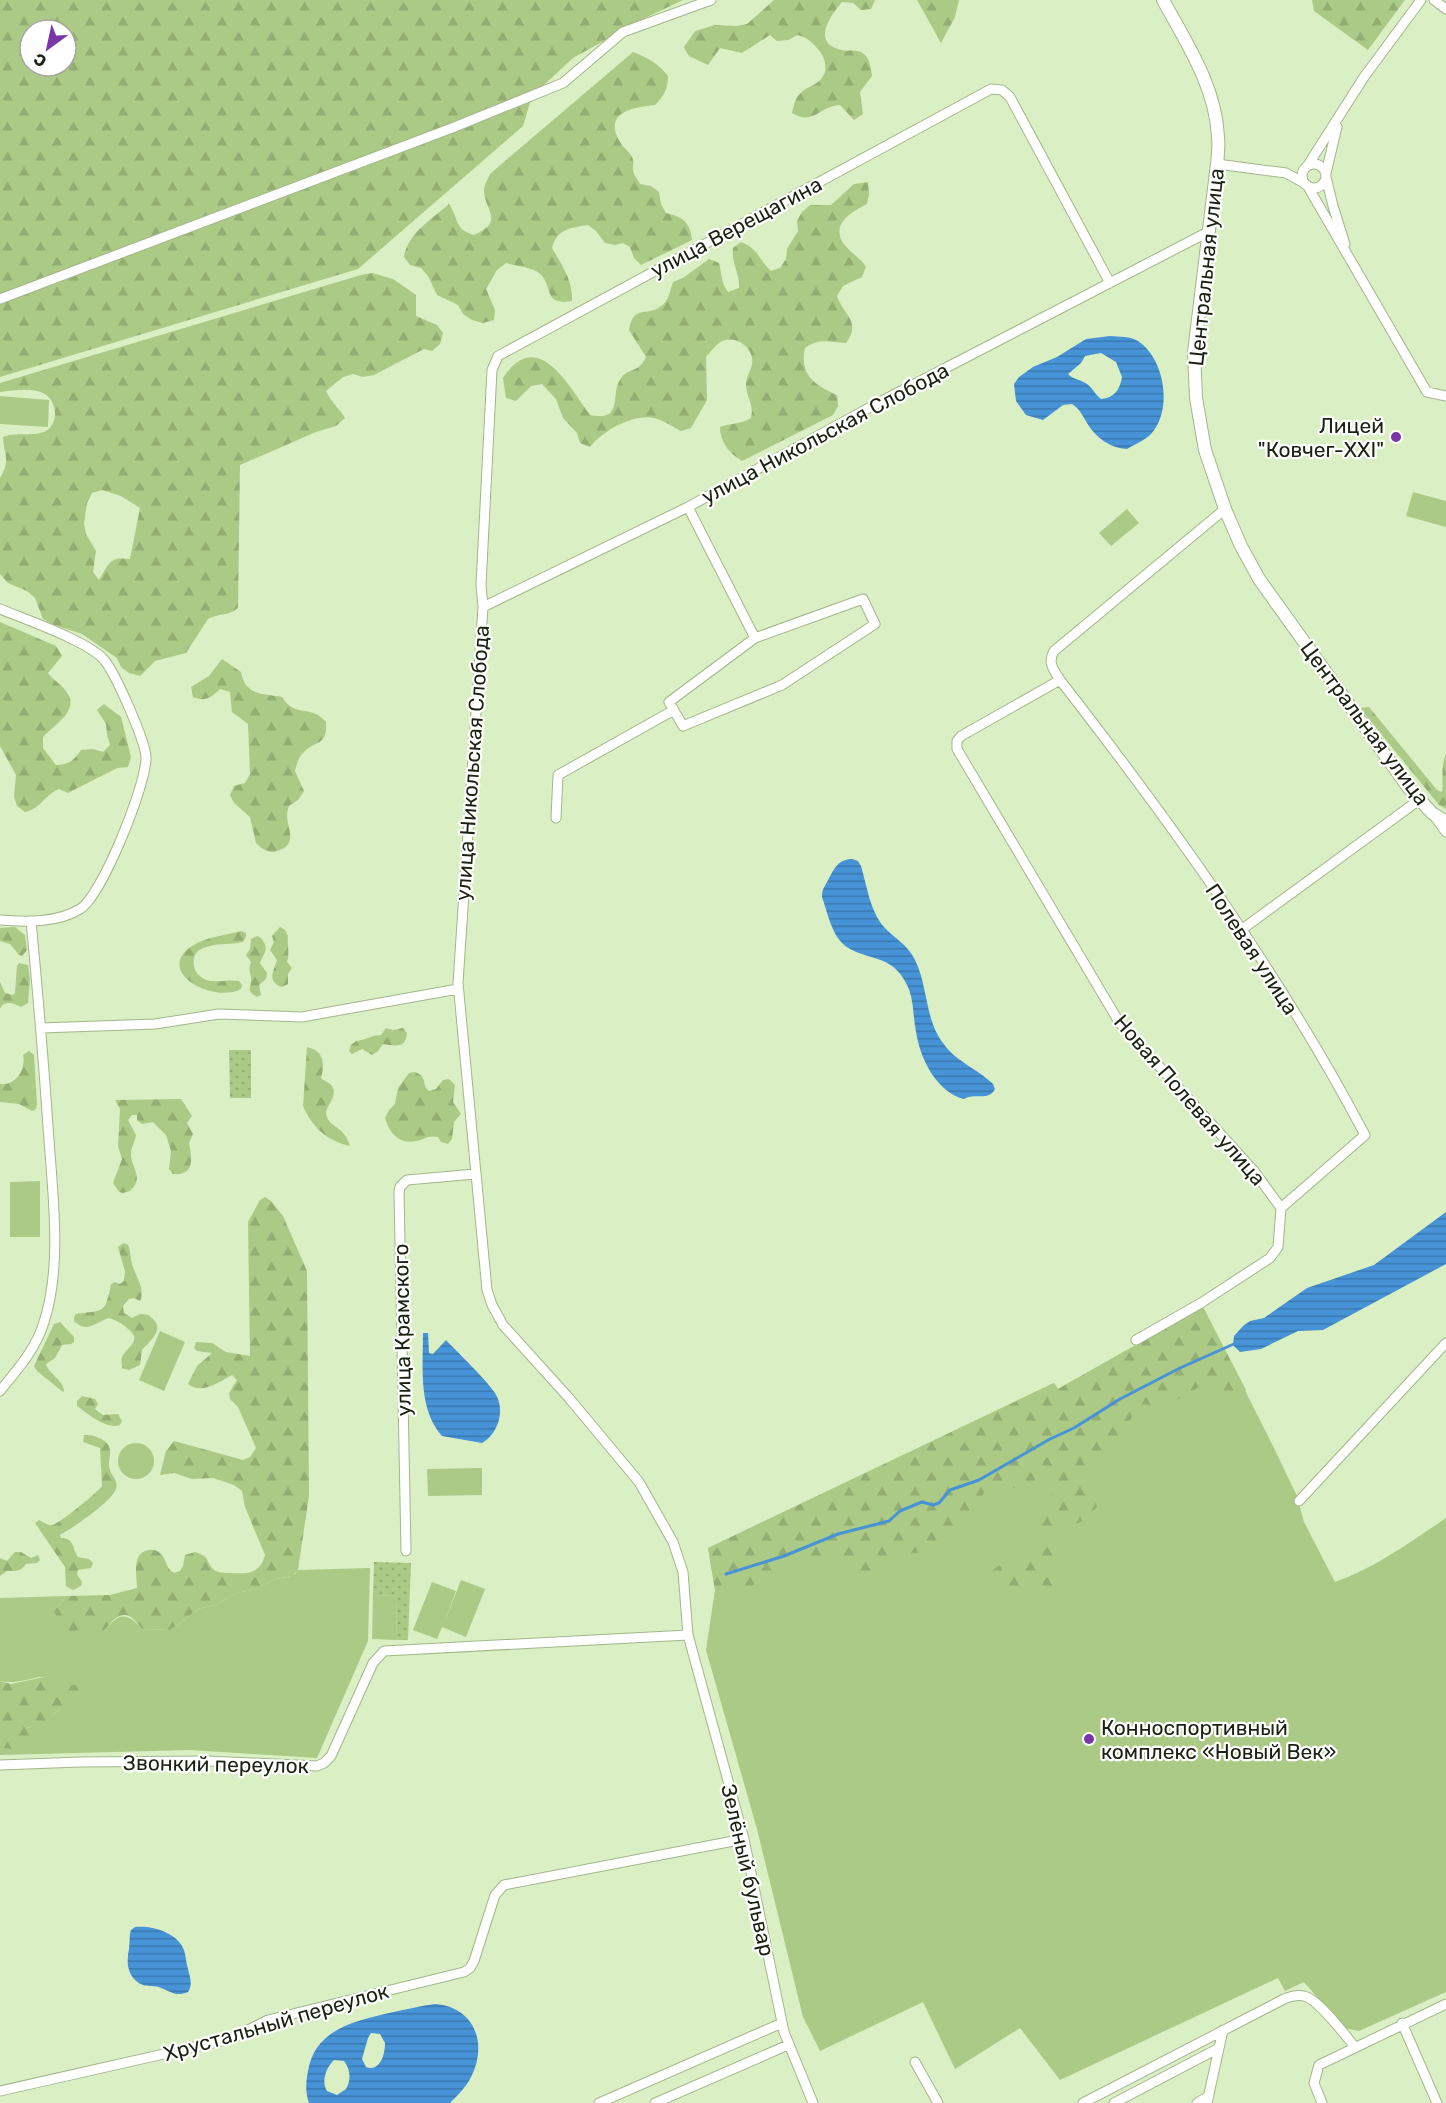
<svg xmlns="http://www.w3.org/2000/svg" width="1446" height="2103" viewBox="0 0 1446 2103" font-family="Rubik,sans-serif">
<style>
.green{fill:#abca85}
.forest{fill:url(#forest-firs);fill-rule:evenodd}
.park{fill:url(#park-dots)}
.water{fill:url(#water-rules);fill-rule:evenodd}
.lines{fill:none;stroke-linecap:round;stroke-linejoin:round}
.stream{stroke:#4793d8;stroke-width:3}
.minor-casing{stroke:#a3b68c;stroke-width:11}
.tertiary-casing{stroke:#a3b68c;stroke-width:14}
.minor{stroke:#fff;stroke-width:9}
.tertiary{stroke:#fff;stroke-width:12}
.poi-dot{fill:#7a35a9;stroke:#fff;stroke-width:2}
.labels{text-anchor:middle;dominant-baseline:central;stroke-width:4.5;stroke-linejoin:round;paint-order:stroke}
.street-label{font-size:21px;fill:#1a2211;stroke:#fff}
.poi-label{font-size:21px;fill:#1a2211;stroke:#fff;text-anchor:end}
</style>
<defs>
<pattern id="forest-firs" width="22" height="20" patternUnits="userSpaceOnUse" patternTransform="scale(1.5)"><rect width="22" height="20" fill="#abca85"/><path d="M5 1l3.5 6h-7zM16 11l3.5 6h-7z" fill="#93ad72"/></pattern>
<pattern id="park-dots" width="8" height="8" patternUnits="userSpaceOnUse" patternTransform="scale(1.5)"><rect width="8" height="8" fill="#abca85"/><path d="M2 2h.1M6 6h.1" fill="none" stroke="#93ad72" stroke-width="1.8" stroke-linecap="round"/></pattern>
<pattern id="water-rules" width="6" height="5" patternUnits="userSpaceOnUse" patternTransform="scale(1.5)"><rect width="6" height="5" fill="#4793d8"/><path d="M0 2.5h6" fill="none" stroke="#3a78ae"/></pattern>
</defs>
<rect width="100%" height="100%" fill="#daefc3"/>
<path class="green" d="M0,396L49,400L48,427L0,424Z
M1413,492L1446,501V527L1406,516Z
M1127,509L1139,523L1111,546L1099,533Z
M40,1181V1237H10V1182Z
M1203,1307L1273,1446L1297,1496L1304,1522L1335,1582C1377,1567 1410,1542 1446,1518V1992L1359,2031L1344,2028L1304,1982L1285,1991L1278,1978L1060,2080L1020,2028L955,2069L923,2002L820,2051L803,2017L757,1829L706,1650L715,1590L708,1548L1054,1383L1058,1389Z
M160,1331L185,1342L164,1391L139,1380Z
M118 1461a18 18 0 1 1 36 0a18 18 0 1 1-36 0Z
M482,1468V1495L428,1496L427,1469Z
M370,1568L368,1641L317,1758L190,1750L0,1755V1747C10,1742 18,1733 28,1728C52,1717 63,1714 68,1686C47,1665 25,1687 0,1681V1598L66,1596L54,1611L104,1631C119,1613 126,1611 142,1629L169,1630L175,1627L198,1609L218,1604L236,1593L257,1589L275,1579L288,1577L295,1574L298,1570Z
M461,1580L485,1589L466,1637L442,1627L437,1639L413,1630L432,1582L456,1591L444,1624Z
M373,1595L397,1596L396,1640L372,1639Z"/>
<path class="forest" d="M0,0H683L643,19L573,58L532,96L523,126L358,269L0,377ZM30,30H66V66H30Z
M774,0H875L871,9L861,10L853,3L842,2C830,16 811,43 841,50C850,52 856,48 864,54C870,59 871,69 872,76L860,92L863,114L854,120L840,105C819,106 814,126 792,113C794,105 795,97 802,92C807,87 813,86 818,82C830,73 826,57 817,48C811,41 807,38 798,35L788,40L777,41L770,35L742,53L720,48L708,65L689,56L684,47L695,31L715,25L736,26L747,24Z
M917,0H959L955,17L941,43Z
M1312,0H1405L1368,50L1314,11Z
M633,52C647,57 659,64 668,76C668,89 664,96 655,105C634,107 602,112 620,142C623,148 629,151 632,157C635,163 632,166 633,171C634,175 638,180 640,184L651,186L659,192L661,204L666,213C683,217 690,222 692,240L641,265L634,258L630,247L623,243L615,245L605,243L596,231L588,225C570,228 557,229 552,248C562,265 573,281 572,301C542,306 554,285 539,273C531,267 515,266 506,263L497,270L486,289L495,310L494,320L483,323L472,320L463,314L458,305L437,295L428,276L421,268L410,265L404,257C407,234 432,219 449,204C459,219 454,229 474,235C505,221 485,211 484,191C484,184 488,179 491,173Z
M868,182L869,194L867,204C852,212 831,223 843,243C849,252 860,257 866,267L862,277L843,286L837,296C843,315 862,321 846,343C829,343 821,337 805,348C799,375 815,385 837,395L838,406L833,415L742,461C729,453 720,442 720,427C731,423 741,424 751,418C754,403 747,399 746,386C745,375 754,369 752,358C750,344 731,334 719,343C714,347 710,352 706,357L707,400L691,428L681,431C673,427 663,420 654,418C634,413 602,431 590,447L580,443L577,433L563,418L556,399L542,384L531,386L516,401L506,398L503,378C538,325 569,387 590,415C625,422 609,395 621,378C629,367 638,374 646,357L629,330C634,304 645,317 660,307C669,302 670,290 673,282L683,278L709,259L719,263C722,274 721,283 728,292L739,288C740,272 731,265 733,248L741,242C759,249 758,259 771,271L780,268L786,259L787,249L798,231L797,221L802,212L810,205H831L854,184Z
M372,273L393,279L416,295V316L437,325L443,333L440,344L432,351L424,349L374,375L363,377L353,374L343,377L326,391C331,402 339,408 345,418L336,426L316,432L240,465L238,608C230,616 218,613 208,619L186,653L155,661L140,676L129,673L121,667L117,658L82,634L52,624L43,619L35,598L27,591L8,583L0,574V478C11,460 4,456 3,437C18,431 38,438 49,429C53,425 56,417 55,412C52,383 20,390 0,392V383L361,275ZM102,490L121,496L140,508L130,559C109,556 109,564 99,580L93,572L96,551L86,534L84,523L87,503L92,493Z
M0,622L56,646L62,656L48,673C53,680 60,683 65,690C82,709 55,724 43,737V748L56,765C69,765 74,760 81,750L93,749L103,752L110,745L107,735L106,724L97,710L104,704L121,717L131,757L128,767L117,768L68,793L59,789C43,796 42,808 25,812L17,806L14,797L16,775L0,746Z
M222,659L241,672C245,695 262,694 282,697C296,719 309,703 326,722C327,748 315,739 303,753C298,758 297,764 295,771L304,791L298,800L289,806C288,809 287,812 287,815C287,828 299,845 277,851C269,854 262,849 256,843L250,817L234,803L230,795L234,786L245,783L250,774L248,724L232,712L230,692L220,689C211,698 205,702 193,697L191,687L209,676Z
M1369,707L1437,790L1442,792C1444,779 1440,768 1446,754V809L1439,805L1360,708Z
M15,927L25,935L27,950L22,956L19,955L10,944L0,941V928Z
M280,927L285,930L288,936C287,945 290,952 287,962L292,968L288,974V984L282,987C266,982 274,970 277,960L270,950L274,942L272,936Z
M241,931L246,933V937L243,942C228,946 189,940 194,966C195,973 200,977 206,980C216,983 228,979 239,981L242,985L241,989C214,1004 153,972 192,946C205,937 227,935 241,931Z
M257,936L261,938C270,949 264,953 260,963L267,973L266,979L259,985L261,995L257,997C247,991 250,990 251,981C252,973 247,973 251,962L246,955L250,949L251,939Z
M19,963L28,965L30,980L28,1003L21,1007C13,1003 4,1000 0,1009V982L5,993L13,995L15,993L17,966Z
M386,1028L393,1030L403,1028L407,1033C406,1050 393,1045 383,1044L378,1051L372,1055L362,1049L352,1054L349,1051L351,1045L356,1041C366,1040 371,1035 381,1035Z
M307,1047C324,1051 325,1063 321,1078C324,1081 329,1082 332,1086C339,1099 322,1107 327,1117C331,1128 344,1126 350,1146C327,1141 312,1127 303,1106Z
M29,1051L34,1055L37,1105L36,1109L32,1111L19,1104L0,1102V1084C16,1086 26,1070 23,1055Z
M415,1072C425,1076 423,1080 426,1088L429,1091L436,1089L443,1080L449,1079L455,1085L453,1102L461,1114L454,1122L452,1139L448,1144L441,1142L438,1137C426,1135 426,1139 416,1141C399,1145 389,1132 385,1118L389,1110L395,1104L398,1088L409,1073Z
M181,1099L192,1116L187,1123L193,1134L189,1143C192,1158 195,1176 173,1174L169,1169L171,1151L166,1135L153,1122L142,1124L137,1120V1115H132L128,1120L136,1135C135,1142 131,1147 131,1154C131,1169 145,1177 130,1191L123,1193L119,1192L113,1183L122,1159L118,1146L120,1109L115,1100Z
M265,1197L271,1201L283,1216L307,1271L309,1496L298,1570L292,1576L275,1579L257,1589L236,1593L218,1604L198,1609L175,1627L169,1630L142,1629C137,1623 132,1615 124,1615C113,1616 109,1627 102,1632C81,1645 62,1631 54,1611L66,1596L110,1595L137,1588C137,1576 131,1554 148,1550C152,1549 158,1550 161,1554C167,1560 165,1568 174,1573L180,1571L183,1566L185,1555L195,1552C212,1557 205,1564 216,1571C220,1573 226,1573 230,1573C248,1574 260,1574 265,1555L245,1507L242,1491L234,1485L213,1478L192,1479L174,1473L160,1475L166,1451L174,1441L243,1460L250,1457L256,1448L238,1407L230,1399L229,1393L237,1380L232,1375C219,1382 201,1395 188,1384L197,1366L212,1353L197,1351L194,1348L196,1342L212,1343L226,1352L250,1356L248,1222L260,1200Z
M124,1243L128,1245C131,1251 130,1257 132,1264C135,1276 146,1289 140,1301L134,1298L129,1299L123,1306L124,1313L132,1318L140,1314L148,1315C168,1328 151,1339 142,1350L140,1365L129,1370L122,1368C122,1365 121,1360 122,1357C127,1346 144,1341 127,1328C121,1323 116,1320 109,1318C95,1322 88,1334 74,1321V1317L76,1314C105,1310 105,1314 111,1284L115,1282L120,1284L124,1281L125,1271L118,1247Z
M1203,1307L1246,1390L1241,1398L1227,1402L1214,1392L1201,1386C1177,1398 1171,1410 1143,1404L1132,1416L1120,1445L1110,1456L1095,1461L1089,1475L1097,1507L1085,1520L1055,1532L1054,1580L1049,1594L1019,1589L1004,1592L991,1585L993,1570L1005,1561L1022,1563L1037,1559L1043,1545L1047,1531L1037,1520L1049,1509L1054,1479L1039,1474L1030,1488H1014L999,1486L985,1490L978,1505L979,1520L966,1531L924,1552L899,1555L871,1572L856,1570L843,1562L832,1551L819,1557L788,1562L776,1572L761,1576C746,1597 739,1593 715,1590L708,1548L1054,1383L1058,1389Z
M60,1322L74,1337V1342L71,1344L62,1345L55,1358L46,1364C49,1375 63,1379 64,1391L63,1392L37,1371L34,1366L54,1324Z
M82,1396L95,1399L98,1404L95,1409L103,1415L118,1414L122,1421L120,1425C107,1430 88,1414 77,1406V1401Z
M84,1435C95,1435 109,1439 110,1451C111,1457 107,1463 110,1470C112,1477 120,1482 115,1491C109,1503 73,1528 60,1535L61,1538C74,1538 72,1547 78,1557L89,1559L93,1563L91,1568L78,1570L77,1574L82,1582L81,1586L73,1590L66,1586L65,1567L35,1523L39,1520C43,1522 48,1526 52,1525C58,1525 98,1492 102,1486L100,1448L83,1442Z
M15,1552H21L31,1558L38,1555L40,1560L37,1563L26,1564C21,1572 15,1571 7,1571L0,1576V1558L7,1561Z
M49,1676L60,1678L68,1686L80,1684L89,1692L86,1703L76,1708L65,1704L48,1720L27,1728L30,1740L25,1751L0,1747V1681L11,1684Z"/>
<path class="park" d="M229,1050H251V1098H230Z
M374,1562L411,1563L408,1640H396L397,1596L373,1595Z"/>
<path class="water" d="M1110,336C1119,337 1130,336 1138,341C1165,359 1173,410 1151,434C1144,441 1135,444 1127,449C1110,448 1096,438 1087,423C1082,415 1080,409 1072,404L1063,405L1043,420L1026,415L1016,401L1014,384L1019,377L1033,367L1057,357L1086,339ZM1101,353L1116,362L1122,377C1120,390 1114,398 1101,399C1095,395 1093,388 1087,384C1080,379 1074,380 1068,374L1081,363L1085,356Z
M852,859L858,861L861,866C867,886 870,911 884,927C894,938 908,945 915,960C928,986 925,1020 943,1043C955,1061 978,1069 993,1084L995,1089C988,1102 975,1092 964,1099C936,1092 920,1058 916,1032C913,1017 914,1001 908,987C892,950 863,963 842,943C831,932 827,911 822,897C822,889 824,888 827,882C834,870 836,860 852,859Z
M1446,1212V1264L1323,1330L1298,1331L1261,1349L1240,1352L1233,1345L1234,1336L1243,1326L1250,1321L1264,1318L1307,1288L1374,1265Z
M423,1333H428L429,1353L433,1354L446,1340C460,1355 484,1377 495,1393C506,1410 498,1434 482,1443L442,1436C418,1409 423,1367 423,1333Z
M135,1927C152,1925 178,1933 184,1950C186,1956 186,1963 188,1969C190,1978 193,1985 188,1992C176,1997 172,1992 161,1988C155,1985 148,1987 143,1985C127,1978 126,1963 129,1949C130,1942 129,1936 131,1930Z
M435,2004C475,2007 488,2044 471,2077C466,2087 458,2095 450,2103H309C305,2092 306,2082 308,2071C315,2029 355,2021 389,2013C404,2010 419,2006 435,2004ZM371,2033L380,2034L385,2043C385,2055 380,2072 366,2067L362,2059L368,2038ZM334,2060L344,2061C351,2070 351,2080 346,2089L337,2095L327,2091C321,2081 326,2068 334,2060Z"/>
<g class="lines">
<path class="stream" d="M726,1574L784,1556L838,1534L889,1521L900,1511L922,1502L933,1505L939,1503L950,1490L979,1480L1050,1439L1074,1428L1120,1399L1180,1368L1236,1343"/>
<g class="minor-casing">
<path id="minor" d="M1434,0L1446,9
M1302 176a12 12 0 1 1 24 0a12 12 0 1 1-24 0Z
M1217,164L1286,173L1304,183
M1308,165L1364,77L1421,0
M1326,173L1337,127
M1326,177L1333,206L1345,244
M1307,185L1427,392L1446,396
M0,299L452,128L563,83L623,32L711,0
M688,507L755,638L669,702L683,726L782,685L875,624L863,599L755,638
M483,607L481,585L492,370L498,356L991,89L1002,90L1010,97L1110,283
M0,609C24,619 91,642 105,661C116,675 145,740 146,757C147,783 102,896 80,909C58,923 25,922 0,920
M1060,680C1172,824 1280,974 1365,1135L1281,1208
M1435,817L1446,832
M556,818L558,775L674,710
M1241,930L1419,800
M41,1028L155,1024L219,1014L302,1017L458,989
M1136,1340L1201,1303L1270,1258L1278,1247L1281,1208L1254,1171L1119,1022L957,749V741L961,736L1060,680C1054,670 1047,663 1054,651L1225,509
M0,1391C17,1370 36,1349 44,1322C62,1267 53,1197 49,1140C44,1067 38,994 31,921
M1299,1501L1446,1343
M406,1551L399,1192L400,1187L407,1180L475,1174
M0,1765L80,1762L208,1761L317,1766L324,1763L331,1756L373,1663L384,1651L688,1635
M1402,2023L1437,2103
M915,2062L938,2103
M0,2091L230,2039L268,2020L464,1972L470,1968L474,1961L495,1895L504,1885L744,1839
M599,2103L782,2023
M655,2103L788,2045
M813,2103L784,2032L744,1839L688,1635L683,1572L673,1542L639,1482L569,1398L503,1325L492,1305L487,1290L458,983L483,607L688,507L878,403L1210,231
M1083,2103L1284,1999C1291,1996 1300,1994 1307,1997C1321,2003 1345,2035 1355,2047
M1114,2103L1219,2048
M1197,2103L1209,2096
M1207,2103L1223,2030
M1322,2103L1314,2083L1319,2065L1446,2004"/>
</g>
<g class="tertiary-casing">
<path id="tertiary" d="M1163,0C1186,42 1216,87 1218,137C1219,146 1218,155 1217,164L1194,352L1196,398L1205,450L1225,509L1241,546L1259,579L1408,787L1432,813L1446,822"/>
</g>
<use href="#minor" class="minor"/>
<use href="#tertiary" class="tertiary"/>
</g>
<g class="poi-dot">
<circle cx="1396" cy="437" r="6"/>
<circle cx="1089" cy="1739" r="6"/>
</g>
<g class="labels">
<g class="street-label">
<text transform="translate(736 227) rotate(-28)">улица Верещагина</text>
<text transform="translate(1206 267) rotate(-84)">Центральная улица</text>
<text transform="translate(825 433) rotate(-28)">улица Никольская Слобода</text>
<text transform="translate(1365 723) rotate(53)">Центральная улица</text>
<text transform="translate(472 763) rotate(-86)">улица Никольская Слобода</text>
<text transform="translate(1252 949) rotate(57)">Полевая улица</text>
<text transform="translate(1190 1100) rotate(49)">Новая Полевая улица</text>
<text transform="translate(402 1330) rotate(-91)">улица Крамского</text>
<text transform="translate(216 1764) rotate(1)">Звонкий переулок</text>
<text transform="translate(748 1870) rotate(77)">Зелёный бульвар</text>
<text transform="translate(276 2022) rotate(-16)">Хрустальный переулок</text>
</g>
<g class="poi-label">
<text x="1384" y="425">Лицей<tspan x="1384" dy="24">"Ковчег-XXI"</tspan></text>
<text x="1101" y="1727" text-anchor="start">Конноспортивный<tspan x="1101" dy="24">комплекс «Новый Век»</tspan></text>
</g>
</g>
<g transform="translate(48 48) rotate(213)"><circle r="28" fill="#ffffff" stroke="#a3a7a0" stroke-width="1.5"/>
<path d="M0-4.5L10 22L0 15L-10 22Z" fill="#7a35a9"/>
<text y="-9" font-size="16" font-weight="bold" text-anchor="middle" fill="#1a2211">С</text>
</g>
</svg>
